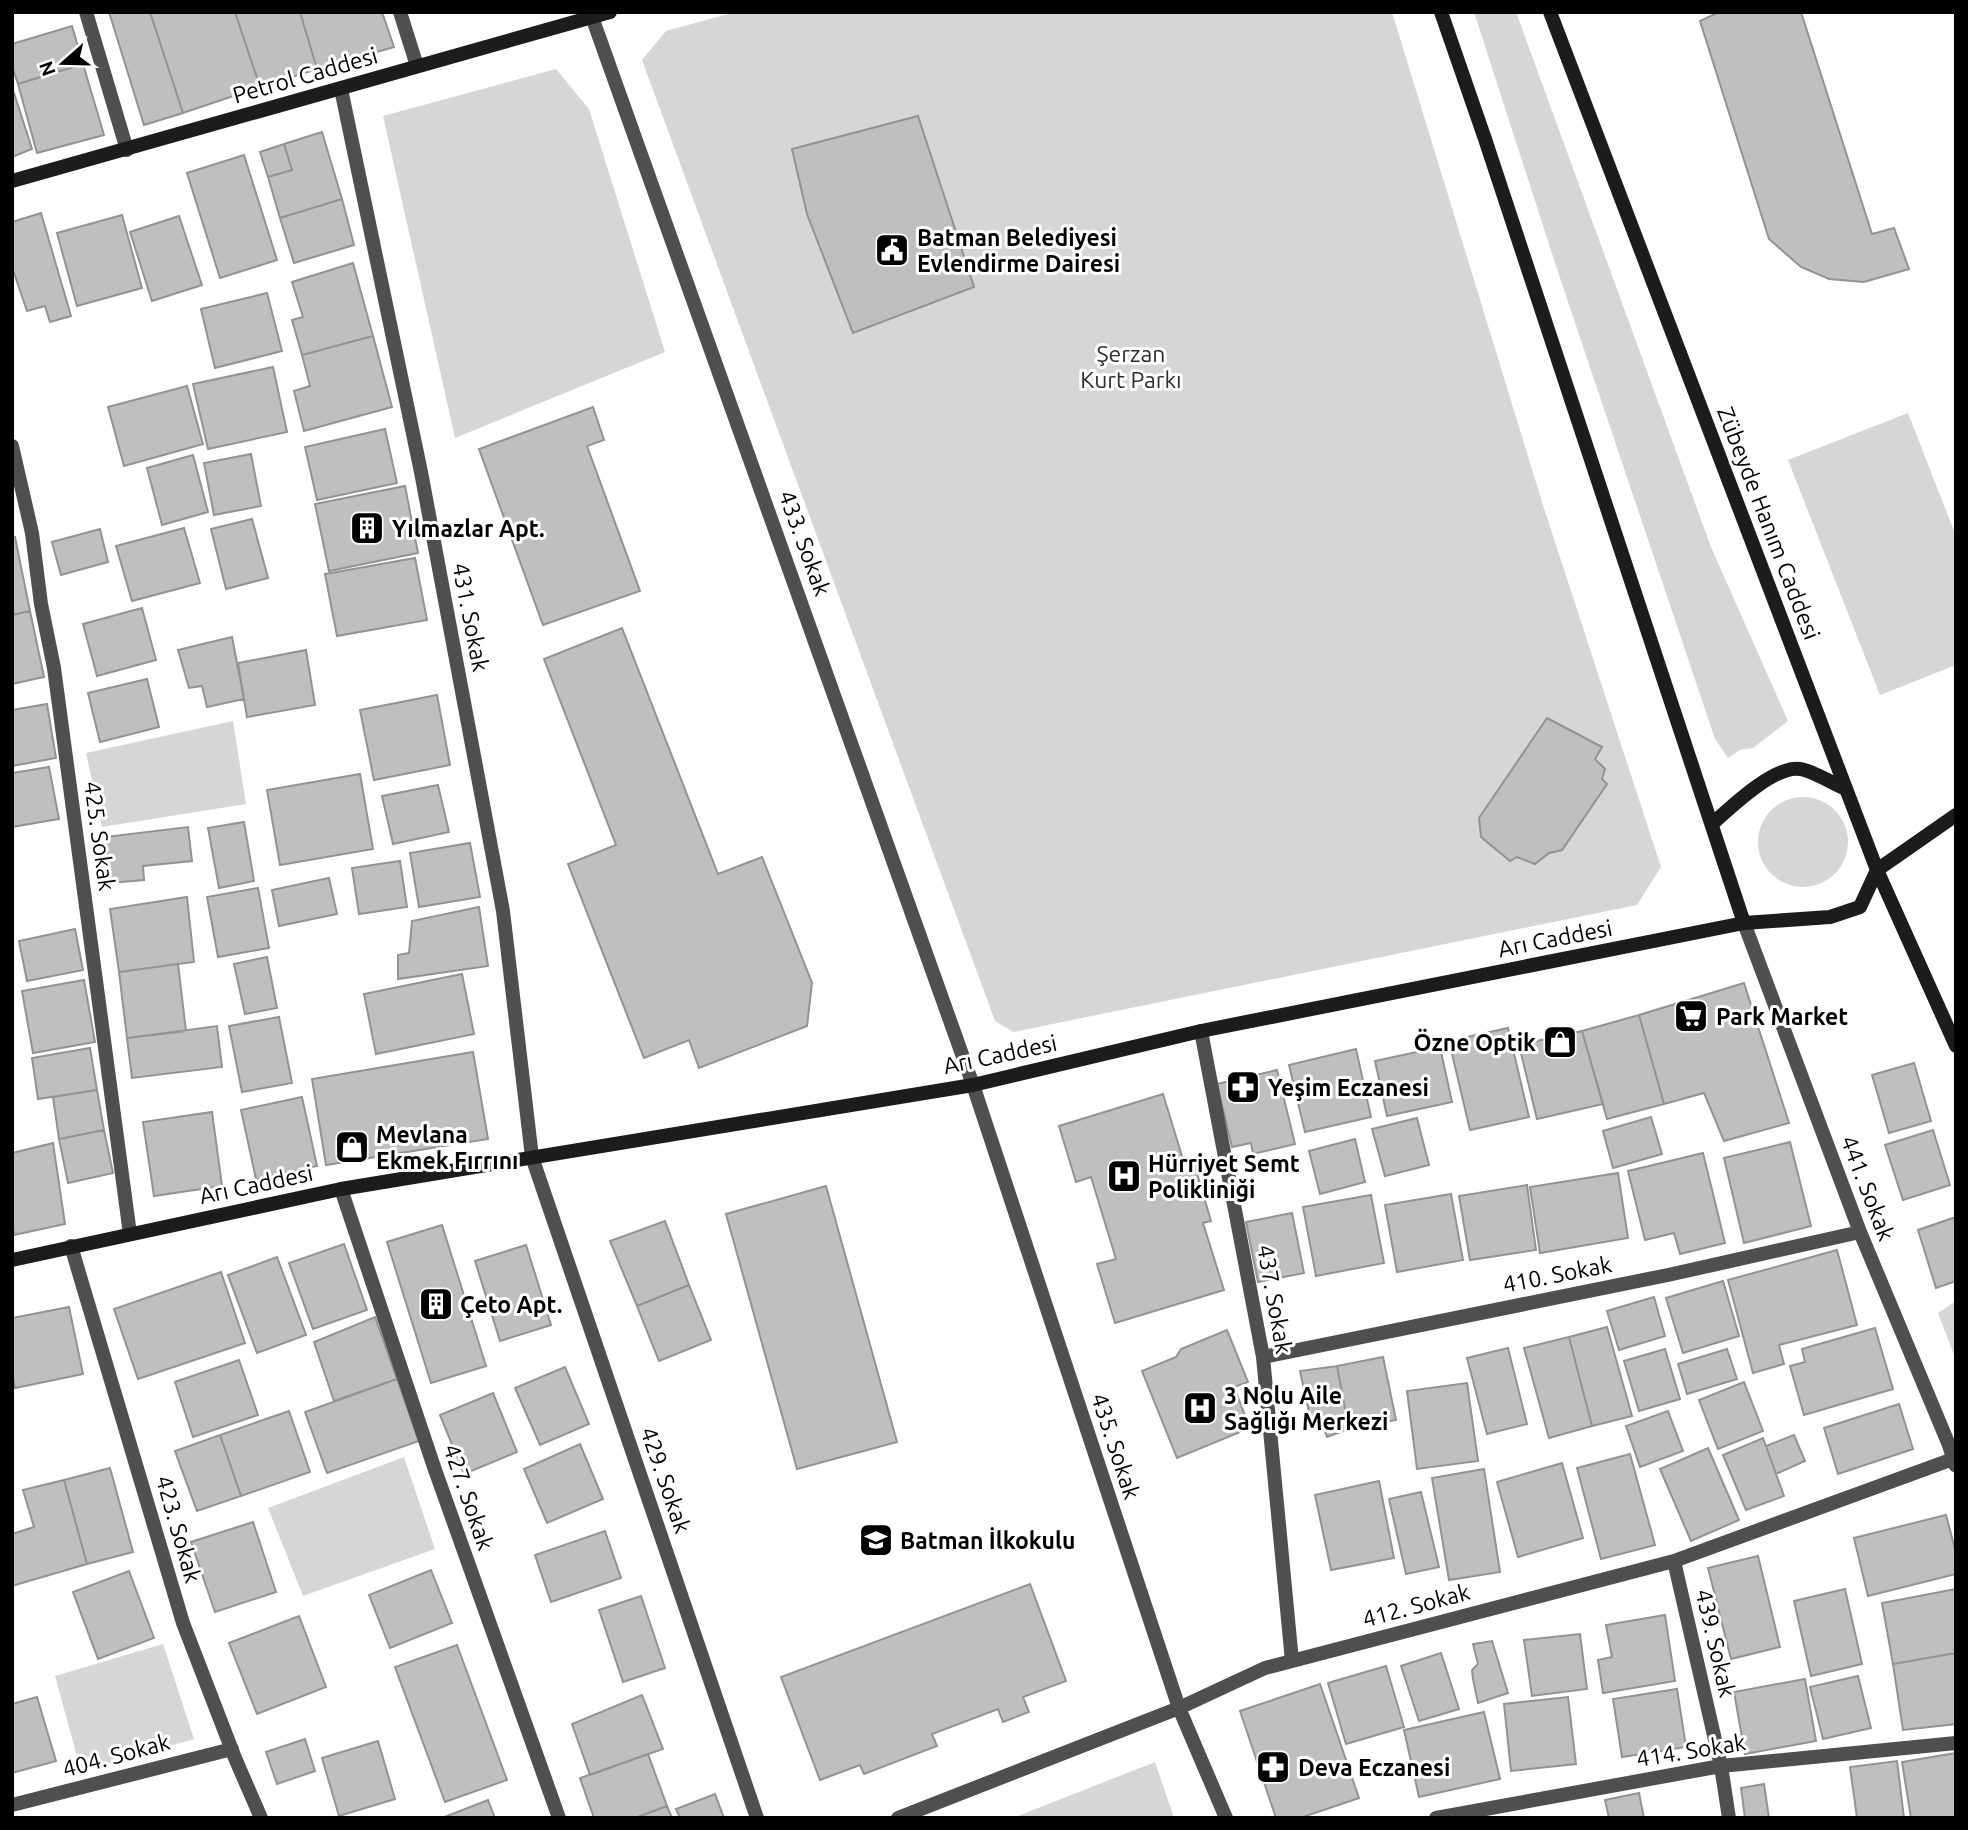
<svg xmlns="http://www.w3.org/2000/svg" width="1968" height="1830" viewBox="0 0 1968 1830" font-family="Ubuntu,sans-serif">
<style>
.green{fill:#d6d6d6}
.building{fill:#bfbfbf;stroke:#939393;stroke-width:2}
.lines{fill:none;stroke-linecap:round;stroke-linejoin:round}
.street{stroke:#4f4f4f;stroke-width:14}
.secondary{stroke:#1c1c1c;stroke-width:14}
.labels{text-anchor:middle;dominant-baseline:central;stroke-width:6;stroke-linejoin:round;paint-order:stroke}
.street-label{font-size:23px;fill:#000;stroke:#fff}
.poi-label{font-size:23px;font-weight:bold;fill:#000;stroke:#fff;text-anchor:start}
.park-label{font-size:23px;fill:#2d2d2d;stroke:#fff}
</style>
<rect width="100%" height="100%" fill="#fff"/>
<path class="green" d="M735,12H1392L1542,502L1661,867L1637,905L1013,1032L995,1021L642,60L666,31Z
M1474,12H1516L1711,547L1788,721L1753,748L1740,750L1728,758L1715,739L1559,275Z
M556,69L589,109L665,352L455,438L383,116Z
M1908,413L1956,536V665L1880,695L1788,460Z
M233,721L246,804L102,827L86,753Z
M1758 842a45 45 0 1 1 90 0a45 45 0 1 1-90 0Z
M1956,1301V1360L1938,1313Z
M404,1457L435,1549L303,1596L268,1508Z
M163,1644L194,1739L81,1771L55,1676Z
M1155,1762L1174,1818H1013Z"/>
<path class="building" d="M109,12H150L183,113L144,125Z
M150,12H235L260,87L183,113Z
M235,12H300L317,69L260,87Z
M300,12H382L394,47L317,69Z
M1719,12H1801L1872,234L1894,228L1909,269L1864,282L1829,279L1801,267L1769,239L1700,21Z
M72,26L83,64L18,84L12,66V44Z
M83,64L104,135L37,153L18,84Z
M14,93L32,149L12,157V94Z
M918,116L974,287L853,333L807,214L792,149Z
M322,132L342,199L280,218L268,177L292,170L284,144Z
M284,144L292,170L268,177L260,152Z
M244,155L277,260L220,278L187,173Z
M342,199L354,245L294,263L280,218Z
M41,213L71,316L50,322L45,306L27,311L12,267V222Z
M122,215L142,288L77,306L57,233Z
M179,216L202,285L152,301L130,232Z
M353,263L373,336L302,355L292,320L303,317L292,282Z
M267,293L282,351L215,368L201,309Z
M373,336L392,407L304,431L294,391L310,386L302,355Z
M273,367L287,432L208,449L193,384Z
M187,386L203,444L124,466L108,407Z
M593,407L604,440L587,446L640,591L543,625L479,449Z
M385,429L397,483L317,500L305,447Z
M251,454L261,506L214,515L204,463Z
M193,455L208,512L162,525L147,468Z
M405,486L418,553L329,571L315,504Z
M252,519L268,578L226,589L211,529Z
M184,528L200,583L132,601L116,546Z
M100,529L108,562L61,575L52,542Z
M12,537H15L30,611L12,615Z
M415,558L427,620L337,636L325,574Z
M142,608L156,660L97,676L83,624Z
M30,611L44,677L12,684V615Z
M622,628L718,874L762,857L812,983L807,1026L699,1068L689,1040L644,1058L568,864L616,845L544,659Z
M232,637L244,699L207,707L202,686L189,688L178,650Z
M306,650L315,705L247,717L238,663Z
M147,679L159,727L100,742L88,693Z
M437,695L450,765L374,780L360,710Z
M47,704L56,758L12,766V710Z
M1547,718L1602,747L1595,759L1605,769L1602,779L1607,784L1562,850L1549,853L1535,864L1517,857L1510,861L1481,837L1479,818Z
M49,767L59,819L12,827V773Z
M360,774L373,849L280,865L267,790Z
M438,785L449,832L393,844L382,796Z
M244,822L254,881L219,888L208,828Z
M188,827L192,861L143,866L144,880L110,883L105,837Z
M470,843L480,897L419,907L410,853Z
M400,861L407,907L359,914L352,868Z
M329,878L337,914L279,926L272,890Z
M258,888L269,948L218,957L207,897Z
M187,897L194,962L119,972L110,909Z
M479,907L488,966L398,979V955L409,953L412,921Z
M75,929L83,970L27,981L19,941Z
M267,957L277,1008L245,1014L234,964Z
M178,964L186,1031L127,1038L119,972Z
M462,974L474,1034L376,1054L364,994Z
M84,980L95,1042L33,1053L22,991Z
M1744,983L1789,1123L1724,1141L1704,1093L1664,1104L1639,1015Z
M1639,1015L1664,1104L1607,1119L1582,1031Z
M279,1017L292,1083L242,1092L229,1026Z
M217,1026L222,1067L132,1078L127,1038Z
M1508,1028L1529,1117L1470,1130L1449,1041Z
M1582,1031L1603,1104L1537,1119L1519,1045Z
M1440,1047L1452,1102L1387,1116L1375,1061Z
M90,1048L97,1090L38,1099L32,1058Z
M1356,1049L1371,1117L1305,1132L1289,1065Z
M473,1052L488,1139L326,1165L312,1079Z
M1914,1063L1931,1121L1889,1133L1872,1075Z
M1277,1070L1295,1144L1253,1154L1251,1143L1232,1147L1217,1084Z
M97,1090L104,1130L59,1139L53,1097Z
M1163,1094L1185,1166L1194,1163L1211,1221L1203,1223L1224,1290L1115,1323L1097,1264L1116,1259L1091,1177L1076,1182L1059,1126Z
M302,1097L317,1166L256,1179L241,1110Z
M212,1112L222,1186L154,1196L143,1122Z
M1651,1117L1662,1154L1613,1168L1603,1131Z
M1417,1118L1429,1165L1385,1176L1372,1129Z
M104,1130L113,1173L68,1183L59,1139Z
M1933,1130L1950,1185L1903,1200L1885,1145Z
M1355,1139L1365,1182L1320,1194L1309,1151Z
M1790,1142L1811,1226L1744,1243L1724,1158Z
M53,1143L65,1224L14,1235L12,1220V1153Z
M1703,1153L1725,1243L1680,1254L1674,1233L1645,1240L1628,1171Z
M1618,1173L1628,1238L1540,1253L1530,1187Z
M1527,1185L1536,1250L1470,1260L1459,1196Z
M826,1186L897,1442L797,1469L726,1214Z
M1451,1194L1463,1260L1397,1272L1385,1205Z
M1371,1195L1384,1263L1316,1276L1303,1207Z
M1292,1213L1304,1273L1258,1282L1246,1222Z
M1956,1217V1281L1936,1288L1918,1230Z
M665,1221L689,1285L637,1306L610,1241Z
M442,1225L486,1366L431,1383L387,1242Z
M344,1244L367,1310L313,1329L289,1263Z
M526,1245L551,1325L500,1341L475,1261Z
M1837,1250L1857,1325L1779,1345L1784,1364L1753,1373L1728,1280Z
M277,1257L306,1335L257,1353L228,1275Z
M221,1272L245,1343L138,1379L114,1309Z
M1723,1281L1739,1336L1683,1353L1666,1298Z
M689,1285L711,1340L659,1361L637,1306Z
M1654,1297L1665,1336L1619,1350L1607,1311Z
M69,1307L83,1374L15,1388L12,1374V1318Z
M375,1317L397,1379L334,1401L314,1342Z
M1607,1327L1632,1416L1592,1426L1569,1337Z
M1875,1328L1893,1389L1804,1415L1790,1366L1805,1362L1802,1349Z
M1227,1330L1248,1382L1234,1387L1250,1428L1177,1458L1142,1371L1176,1357L1181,1349Z
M1569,1337L1592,1426L1549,1438L1524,1348Z
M1508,1348L1527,1424L1487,1434L1467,1358Z
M1665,1349L1680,1399L1639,1411L1624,1361Z
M1727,1349L1737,1379L1687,1394L1678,1364Z
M1383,1357L1396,1420L1349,1429L1337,1366Z
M239,1360L258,1415L193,1437L175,1382Z
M1337,1366L1349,1429L1327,1437L1322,1423L1312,1426L1300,1371Z
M565,1367L589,1424L540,1445L515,1388Z
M397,1379L419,1441L327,1473L305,1412Z
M1744,1382L1763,1431L1718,1449L1699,1400Z
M1467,1383L1478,1461L1417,1469L1407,1391Z
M493,1393L517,1452L464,1474L440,1415Z
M1899,1404L1913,1449L1838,1474L1824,1428Z
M289,1411L310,1472L241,1496L220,1435Z
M1668,1411L1683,1451L1640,1467L1626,1426Z
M220,1435L241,1496L197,1511L175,1451Z
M1794,1435L1805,1461L1776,1474L1766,1446Z
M1763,1438L1784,1496L1746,1510L1723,1455Z
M580,1444L603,1499L547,1523L524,1469Z
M1708,1448L1739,1520L1691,1541L1660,1469Z
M1630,1454L1655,1545L1601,1559L1577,1468Z
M1562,1463L1583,1538L1518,1557L1497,1482Z
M110,1468L133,1552L87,1564L64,1480Z
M1484,1469L1500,1572L1449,1580L1432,1478Z
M64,1480L87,1564L12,1586V1534L34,1527L23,1490Z
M1379,1481L1394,1558L1331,1570L1315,1495Z
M1421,1492L1439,1567L1406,1574L1389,1499Z
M1946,1515L1956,1553V1574L1868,1596L1854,1538Z
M253,1522L276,1592L215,1612L191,1542Z
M605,1531L621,1578L551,1602L535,1555Z
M1758,1556L1780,1647L1731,1659L1708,1568Z
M431,1570L452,1623L390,1648L369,1595Z
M129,1571L154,1638L98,1659L73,1592Z
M1030,1584L1066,1681L1023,1697L1029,1712L1003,1722L998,1709L932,1734L937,1746L864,1774L860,1765L820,1780L781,1677Z
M1845,1589L1862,1664L1811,1676L1794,1601Z
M1956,1589V1653L1893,1664L1882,1603Z
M641,1596L665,1668L623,1682L599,1610Z
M1665,1615L1675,1681L1603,1693L1598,1660L1612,1657L1606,1625Z
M299,1616L326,1687L257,1714L229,1643Z
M1580,1634L1587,1689L1532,1696L1524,1640Z
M1492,1641L1508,1693L1478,1703L1473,1679L1472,1670L1478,1664L1473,1644Z
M457,1645L507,1780L445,1802L395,1667Z
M1441,1653L1459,1709L1419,1721L1401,1666Z
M1956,1653V1724L1903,1730L1893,1664Z
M1386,1666L1404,1727L1346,1744L1328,1683Z
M1858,1676L1871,1728L1823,1739L1810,1687Z
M1805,1679L1816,1741L1745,1754L1734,1692Z
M1320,1684L1359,1798L1300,1818H1276L1240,1711Z
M1677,1689L1686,1747L1622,1757L1613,1699Z
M642,1695L663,1749L590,1775L572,1724Z
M37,1697L56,1761L12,1773V1704Z
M1568,1697L1576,1764L1511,1771L1504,1704Z
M1484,1712L1500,1779L1419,1797L1404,1730Z
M305,1739L315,1771L277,1784L266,1752Z
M378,1741L395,1799L339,1816L322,1758Z
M1956,1753V1818H1911L1902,1762Z
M648,1754L667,1806L635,1818H594L580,1778Z
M1897,1761L1904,1818H1857L1850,1767Z
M1764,1784L1769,1818H1745L1741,1788Z
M1639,1793L1644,1818H1609L1605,1800Z
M715,1794L724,1818H680L676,1809Z
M488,1800L495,1818H442Z
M667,1806L672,1818H635Z"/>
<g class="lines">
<path class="street" d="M86,12L127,150
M400,12L417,66
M592,17L973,1085L1179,1708L1226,1818
M341,89L421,472L503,911L532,1157L757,1818
M12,446L32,533L41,604L54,668L130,1234
M1744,923L1860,1232L1949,1445L1955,1465
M1201,1031L1263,1357L1292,1661
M341,1189L434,1467L559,1818
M71,1246L183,1623L235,1758L261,1818
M1263,1357L1668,1275L1860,1232
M1674,1561L1721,1766L1729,1818
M12,1805L232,1749
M898,1818L1179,1708L1265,1668L1674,1561L1953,1459
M1436,1818L1721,1766L1956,1743"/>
<path class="secondary" d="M1441,12L1485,139L1744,923
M1550,12L1877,870L1956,1046
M12,181L610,12
M1712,824C1730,808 1774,765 1800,769C1811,770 1834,784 1846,789
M12,1260L341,1189L973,1085L1201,1031L1744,923L1830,917L1860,907L1877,870L1956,815"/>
</g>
<defs>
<g id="civic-square" transform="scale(1.75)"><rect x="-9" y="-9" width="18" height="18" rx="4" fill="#000" stroke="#fff"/><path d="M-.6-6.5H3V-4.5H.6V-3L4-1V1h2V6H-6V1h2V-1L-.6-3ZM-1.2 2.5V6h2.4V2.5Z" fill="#fff"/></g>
<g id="building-square" transform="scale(1.75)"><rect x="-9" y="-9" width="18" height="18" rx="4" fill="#000" stroke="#fff"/><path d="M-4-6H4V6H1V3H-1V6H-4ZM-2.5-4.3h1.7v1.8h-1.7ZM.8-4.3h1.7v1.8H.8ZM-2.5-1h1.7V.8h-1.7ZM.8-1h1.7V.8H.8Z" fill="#fff"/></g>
<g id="supermarket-square" transform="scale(1.75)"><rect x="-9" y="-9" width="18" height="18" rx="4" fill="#000" stroke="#fff"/><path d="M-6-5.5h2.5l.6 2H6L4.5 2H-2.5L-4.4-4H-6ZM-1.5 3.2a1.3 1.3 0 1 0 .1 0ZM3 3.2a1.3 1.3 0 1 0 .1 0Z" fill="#fff"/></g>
<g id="shop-square" transform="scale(1.75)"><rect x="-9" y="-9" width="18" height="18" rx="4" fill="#000" stroke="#fff"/><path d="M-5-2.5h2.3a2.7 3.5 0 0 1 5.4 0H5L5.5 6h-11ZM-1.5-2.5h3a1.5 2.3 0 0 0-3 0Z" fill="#fff"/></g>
<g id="pharmacy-square" transform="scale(1.75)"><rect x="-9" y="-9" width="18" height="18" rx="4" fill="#000" stroke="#fff"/><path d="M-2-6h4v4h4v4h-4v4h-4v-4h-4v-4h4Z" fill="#fff"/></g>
<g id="hospital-square" transform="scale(1.75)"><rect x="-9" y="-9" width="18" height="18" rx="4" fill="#000" stroke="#fff"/><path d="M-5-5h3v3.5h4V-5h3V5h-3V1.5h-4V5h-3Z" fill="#fff"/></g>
<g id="school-square" transform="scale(1.75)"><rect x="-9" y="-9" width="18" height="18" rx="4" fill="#000" stroke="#fff"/><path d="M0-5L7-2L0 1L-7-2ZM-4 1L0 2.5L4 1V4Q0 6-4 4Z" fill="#fff"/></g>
</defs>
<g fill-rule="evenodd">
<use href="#civic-square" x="892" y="250"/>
<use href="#building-square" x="367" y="528"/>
<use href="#supermarket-square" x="1691" y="1016"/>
<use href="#shop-square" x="1560" y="1042"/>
<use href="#pharmacy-square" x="1243" y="1087"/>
<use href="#shop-square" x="352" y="1147"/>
<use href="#hospital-square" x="1124" y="1176"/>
<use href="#building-square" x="436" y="1304"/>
<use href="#hospital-square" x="1200" y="1408"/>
<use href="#school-square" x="876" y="1540"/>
<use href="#pharmacy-square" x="1273" y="1767"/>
</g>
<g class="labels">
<g class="street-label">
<text transform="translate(305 75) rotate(-16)">Petrol Caddesi</text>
<text transform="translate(1769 523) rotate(69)">Zübeyde Hanım Caddesi</text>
<text transform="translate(805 543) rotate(70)">433. Sokak</text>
<text transform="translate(471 617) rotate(79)">431. Sokak</text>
<text transform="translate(100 836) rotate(82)">425. Sokak</text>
<text transform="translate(1555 938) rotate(-11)">Arı Caddesi</text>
<text transform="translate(1000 1054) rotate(-12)">Arı Caddesi</text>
<text transform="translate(256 1184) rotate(-12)">Arı Caddesi</text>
<text transform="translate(1868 1188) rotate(69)">441. Sokak</text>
<text transform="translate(1557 1274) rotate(-11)">410. Sokak</text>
<text transform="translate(1275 1299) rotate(80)">437. Sokak</text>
<text transform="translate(1116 1446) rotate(72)">435. Sokak</text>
<text transform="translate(666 1480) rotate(71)">429. Sokak</text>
<text transform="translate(469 1497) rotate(71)">427. Sokak</text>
<text transform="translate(179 1529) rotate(74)">423. Sokak</text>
<text transform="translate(1416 1605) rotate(-15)">412. Sokak</text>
<text transform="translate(1716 1643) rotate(77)">439. Sokak</text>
<text transform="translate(1691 1750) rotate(-9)">414. Sokak</text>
<text transform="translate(116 1755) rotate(-15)">404. Sokak</text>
</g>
<g class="poi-label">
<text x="917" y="237">Batman Belediyesi<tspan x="917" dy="26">Evlendirme Dairesi</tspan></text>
<text x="392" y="528">Yılmazlar Apt.</text>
<text x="1716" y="1016">Park Market</text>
<text x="1536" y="1042" text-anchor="end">Özne Optik</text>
<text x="1268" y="1087">Yeşim Eczanesi</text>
<text x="376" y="1134">Mevlana<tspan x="376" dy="26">Ekmek Fırrını</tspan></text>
<text x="1148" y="1163">Hürriyet Semt<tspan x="1148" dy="26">Polikliniği</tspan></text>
<text x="460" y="1304">Çeto Apt.</text>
<text x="1224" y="1395">3 Nolu Aile<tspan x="1224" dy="26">Sağlığı Merkezi</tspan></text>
<text x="900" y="1540">Batman İlkokulu</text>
<text x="1298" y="1767">Deva Eczanesi</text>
</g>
<g class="park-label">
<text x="1131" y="353">Şerzan<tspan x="1131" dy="26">Kurt Parkı</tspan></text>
</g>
</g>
<rect width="1968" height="1830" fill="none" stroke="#000000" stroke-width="28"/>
<g transform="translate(63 63) rotate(250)" stroke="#ffffff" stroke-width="5" paint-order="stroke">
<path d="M0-5L12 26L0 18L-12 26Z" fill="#000000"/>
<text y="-10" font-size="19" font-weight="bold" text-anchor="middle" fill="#000000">N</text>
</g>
</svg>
